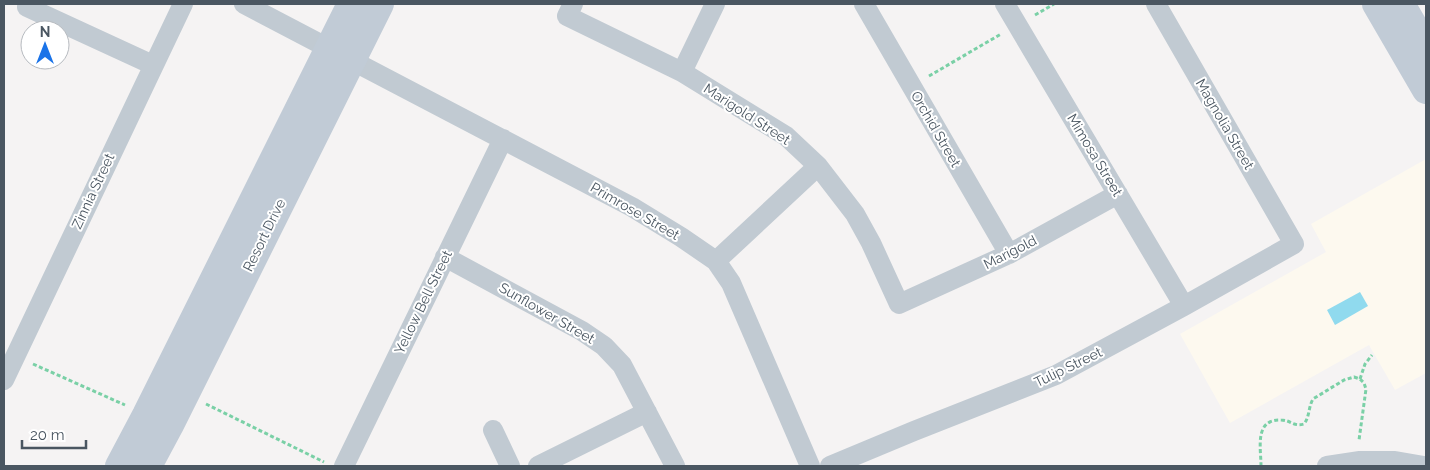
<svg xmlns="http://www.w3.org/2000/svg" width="1430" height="470" viewBox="0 0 1430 470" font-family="Raleway,sans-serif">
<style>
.commercial{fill:#fdf9ef}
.water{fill:#90daee}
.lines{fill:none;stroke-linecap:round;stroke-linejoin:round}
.path{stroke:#7ad0a6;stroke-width:3;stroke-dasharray:4 2.5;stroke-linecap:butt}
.street{stroke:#c1cad2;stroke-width:20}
.secondary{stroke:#c1cbd6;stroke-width:28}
.labels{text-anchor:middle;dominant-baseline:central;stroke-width:4;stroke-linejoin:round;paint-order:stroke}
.street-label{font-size:14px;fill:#4a5661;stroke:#fff}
</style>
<rect width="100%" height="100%" fill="#f5f3f3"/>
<path class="commercial" d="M1426,159V373L1395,390L1369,345L1230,423L1180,334L1326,252L1311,224Z"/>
<path class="water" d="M1360,292L1368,306L1335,325L1327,310Z"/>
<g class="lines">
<path class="path" d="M1035,15L1054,4
M929,76L1001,34
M33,364L125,405
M1360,379L1365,364L1372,355
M206,404L324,462
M1261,466C1261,448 1254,419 1281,420C1291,420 1293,427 1304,424C1310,416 1308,408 1313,399L1344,380L1354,377L1360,379L1364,383L1366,389L1359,440"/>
<path class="street" d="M244,4L632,207L681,237L716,261L731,283L810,466
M573,4L567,16L682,72L786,136L818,166L855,214L871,243L899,304L1009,254L1118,194
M864,4L1009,254
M1005,4L1184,306
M27,7L153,65
M682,72L715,4
M445,257L582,331L604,346L622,365L675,466
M716,261L818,166
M4,380L183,4
M493,430L510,466
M344,466L503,139
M538,466L647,412
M830,466L914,431L1056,375L1184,306L1294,244L1156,4
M1327,466L1360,461H1395L1424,466"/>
<path class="secondary" d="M1376,4L1426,90
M1401,4L1426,47
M119,466L146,415L351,4
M148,466L170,425L380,4"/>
</g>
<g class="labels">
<g class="street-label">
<text transform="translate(747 114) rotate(33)">Marigold Street</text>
<text transform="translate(1225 124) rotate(60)">Magnolia Street</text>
<text transform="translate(936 129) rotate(60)">Orchid Street</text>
<text transform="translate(1095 155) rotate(59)">Mimosa Street</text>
<text transform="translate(93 191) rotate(-65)">Zinnia Street</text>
<text transform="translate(635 211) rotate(30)">Primrose Street</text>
<text transform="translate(264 235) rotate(-64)">Resort Drive</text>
<text transform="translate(1010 252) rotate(-27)">Marigold</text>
<text transform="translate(423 302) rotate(-64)">Yellow Bell Street</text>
<text transform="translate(547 313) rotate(30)">Sunflower Street</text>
<text transform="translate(1068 367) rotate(-26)">Tulip Street</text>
</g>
</g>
<rect width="1430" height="470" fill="none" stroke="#4a5661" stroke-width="10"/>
<g transform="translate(45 45)"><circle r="24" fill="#ffffff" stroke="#b7bbc0"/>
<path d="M0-4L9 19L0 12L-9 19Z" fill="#1a73e8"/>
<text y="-8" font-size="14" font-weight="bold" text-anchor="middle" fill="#4a5661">N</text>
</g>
<path d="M22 440v8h64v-8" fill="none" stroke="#4a5661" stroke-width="2.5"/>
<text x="30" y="440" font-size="15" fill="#4a5661" stroke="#ffffff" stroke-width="4" paint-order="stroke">20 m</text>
</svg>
